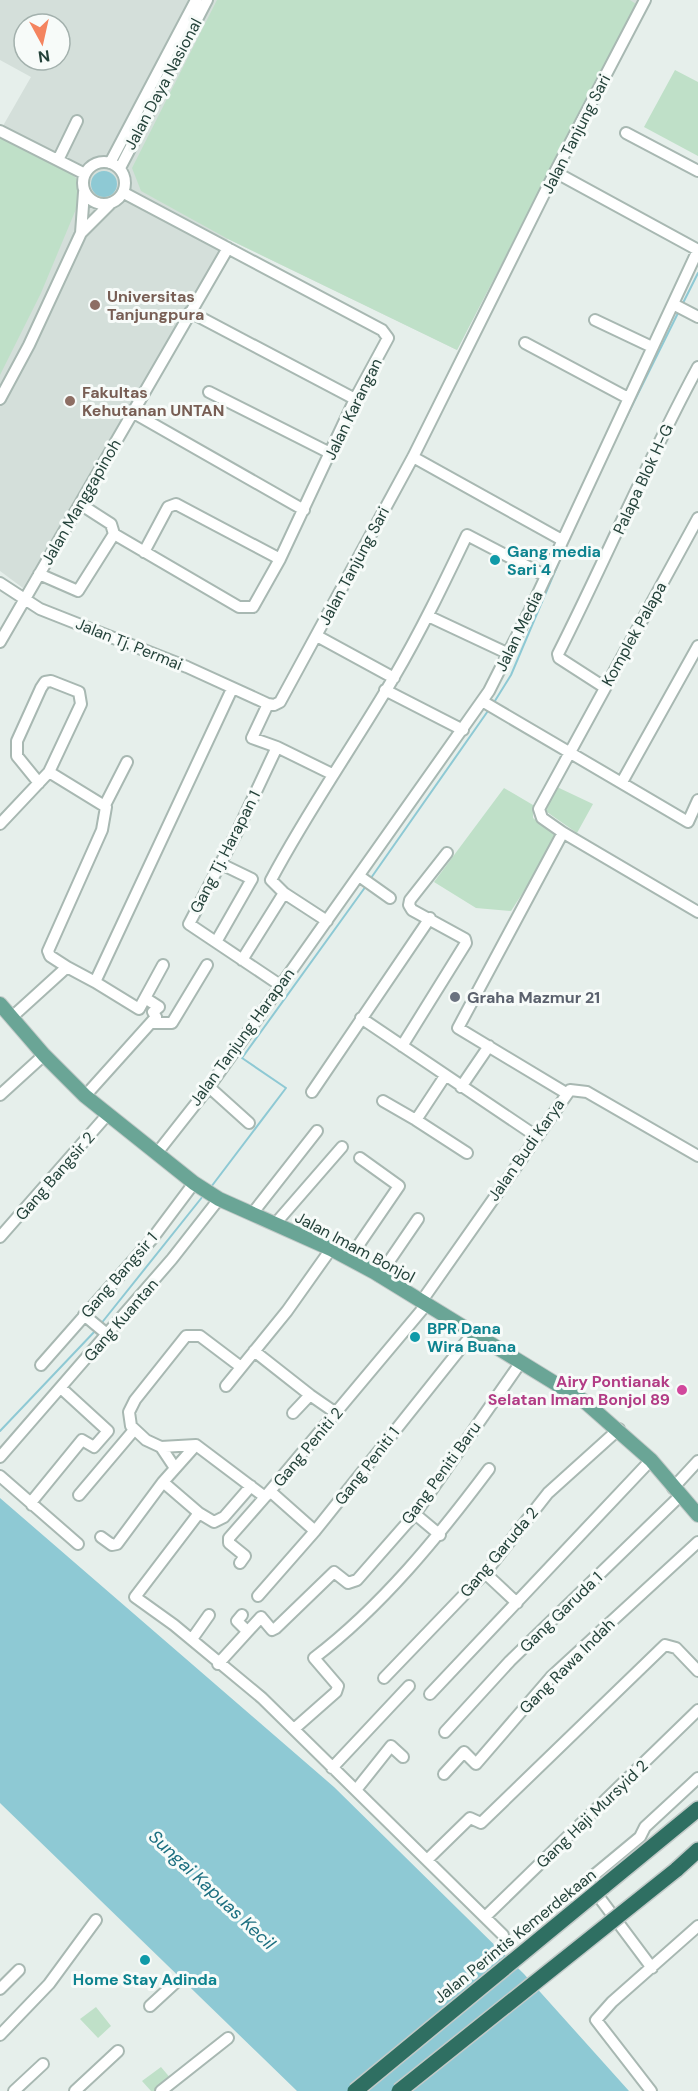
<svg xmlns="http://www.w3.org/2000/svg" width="698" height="2091" viewBox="0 0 698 2091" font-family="'DM Sans',sans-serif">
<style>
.built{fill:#d4dfda;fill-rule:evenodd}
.green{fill:#bfe0c8}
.water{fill:#8ec9d4}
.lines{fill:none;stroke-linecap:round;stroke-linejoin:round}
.stream{stroke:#8ec9d4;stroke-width:2}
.minor-casing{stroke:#a8b8b2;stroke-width:14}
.major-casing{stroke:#c2cac8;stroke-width:16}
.highway-casing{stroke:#c2cac8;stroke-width:18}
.minor{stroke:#fff;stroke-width:10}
.major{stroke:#6aa596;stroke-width:14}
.highway{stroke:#2f6f62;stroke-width:15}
.highway-bridge-casing{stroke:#c2cac8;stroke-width:18;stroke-linecap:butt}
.highway-bridge{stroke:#2f6f62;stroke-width:15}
.education-dot{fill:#8d6e63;stroke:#f7fbf9;stroke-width:2}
.culture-dot{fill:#0f9aa8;stroke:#f7fbf9;stroke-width:2}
.worship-dot{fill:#6b7280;stroke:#f7fbf9;stroke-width:2}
.hotel-dot{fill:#d1479c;stroke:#f7fbf9;stroke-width:2}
.labels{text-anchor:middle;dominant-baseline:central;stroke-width:6;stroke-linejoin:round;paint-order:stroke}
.street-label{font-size:16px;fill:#24423a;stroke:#f7fbf9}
.education-label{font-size:16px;font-weight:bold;fill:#785e54;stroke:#f7fbf9;text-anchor:start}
.culture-label{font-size:16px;font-weight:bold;fill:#0d838f;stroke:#f7fbf9;text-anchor:start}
.worship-label{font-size:16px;font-weight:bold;fill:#5b616d;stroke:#f7fbf9;text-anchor:start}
.hotel-label{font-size:16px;font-weight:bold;fill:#b23c85;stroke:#f7fbf9;text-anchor:end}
.water-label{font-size:18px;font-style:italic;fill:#1c6f80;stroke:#f7fbf9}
</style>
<rect width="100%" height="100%" fill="#e6efeb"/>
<path class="built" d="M0,0H638L457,350L228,239L23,588L0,571V131L31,77L0,60ZM24,24H60V60H24Z"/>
<path class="green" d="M217,0H630L636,4L457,350L228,239L141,191L132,168Z
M675,70L698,82V156L644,127Z
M0,138L63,167L77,179L79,202L41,293L0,375Z
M557,787L593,804L577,833L544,810Z
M504,788L533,805V818L559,837L511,911L476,908L434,882Z
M96,2007L111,2026L98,2038L80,2019Z
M161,2067L172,2080L159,2091H151L142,2081Z"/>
<path class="water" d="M91 184a13 13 0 1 1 26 0a13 13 0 1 1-26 0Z
M0,1498L334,1787L524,1974L629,2091H297L0,1803Z"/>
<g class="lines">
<path class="stream" d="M682,305L698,273
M615,440L679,311
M493,704L511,675L561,557
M371,878L490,708
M211,1187L286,1088L242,1058L366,886
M100,1325L203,1196
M0,1431L96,1330"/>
<g class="minor-casing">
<path id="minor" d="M0,131L85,174
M626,133L698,171
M58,160L77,121
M83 183a21 21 0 1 1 42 0a21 21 0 1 1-42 0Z
M110,163L196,0
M120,168L207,0
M81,233L84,192
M673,304L698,317
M190,312L355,399
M595,320L652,347
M525,343L628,398
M209,392L330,453
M0,399L29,345L81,233L110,204
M132,412L304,510
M413,457L562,540
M80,504L111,524L114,534
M698,518L539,809L542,818L562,832L698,912
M144,552L168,507L176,504L280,559
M39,574L78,591L114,534L239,607H253L280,559L355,399L388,338L382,330L124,193
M0,583L40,609L187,667L268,704L274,705L280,702L413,457L555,172L645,0
M428,616L509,654
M317,636L394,678
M0,642L228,248
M604,687L559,658L558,654C606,559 647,461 698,367
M385,690L463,730
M482,701L688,822L698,800
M268,704L252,738L277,747L332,774
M277,747L237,832L189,924L280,985
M49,772L106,807L102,830L48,951L50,956L67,967
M622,782L698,646
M105,805L127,762
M0,824L49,772L81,704L79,692L51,681L45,682L41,688L17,741V756L39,783
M560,838L458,1028L566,1093
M359,876L390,898
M327,921L284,893L271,880C308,810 354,745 394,677C421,631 444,583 467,535L546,576
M216,942L252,879L221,864
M242,960L284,893
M95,982L139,1009L163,965
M12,1017L67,967L95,982L232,689
M361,1018L536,1136
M151,1023H172L207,965
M402,1046L466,943L465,939L412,910L409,905L410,900L447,853
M209,1087L249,1123
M461,1087L489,1046
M312,1092L430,918
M0,1095L44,1055
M85,1096L156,1017L153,1012L159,1007L145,998
M383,1101L416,1120L445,1076
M416,1120L467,1153
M157,1153L209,1087L489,691L534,602L698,250L555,172
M252,1214L317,1131
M275,1224L342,1147
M0,1237L108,1114
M349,1259L399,1186L360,1158
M379,1276L418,1219
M421,1302L570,1090L587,1092L698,1156
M84,1315L108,1335
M254,1351L310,1395L293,1413
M41,1365L152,1239L194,1183
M241,1367L200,1336H186L135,1400L129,1412L131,1426L146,1440L161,1447L196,1445L265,1497L426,1305
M226,1386L287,1311L331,1249
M310,1395L336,1413
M161,1447L175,1468
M0,1457L172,1259L219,1199
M0,1476L78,1544
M163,1482L199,1513L214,1522L224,1517L251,1486
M673,1488L698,1461
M271,1492L315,1531
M79,1495L134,1430
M32,1505L33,1500L82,1440L94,1447L108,1431L61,1388
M199,1513L135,1597L174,1625L262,1698L503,1935
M415,1514L440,1535
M101,1537L112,1545L117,1544L163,1482L196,1445
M240,1563L245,1556L229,1543V1538L265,1497
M485,1573L517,1603
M258,1596L315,1531L473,1333
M242,1615L237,1621L247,1631
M192,1639L209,1615
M218,1664L261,1617L272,1630L276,1628L334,1572L348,1583L357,1580L415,1514L521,1362
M384,1678L485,1573L548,1493L619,1429
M430,1694L651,1460
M294,1729L336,1692L338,1686L314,1658C382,1606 438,1537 489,1469
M445,1732L510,1661L680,1496
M332,1768L409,1686
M444,1774L464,1752L476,1764L551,1677L698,1542
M356,1790L391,1746L403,1757
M428,1859L470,1818L481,1823L665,1645L676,1648L698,1671
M485,1917L698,1710
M652,1968L587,1881L640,1837L645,1827L698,1778
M0,1989L19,1970
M150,2006L175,1983
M0,2035L49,1984L96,1920
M14,2091L43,2064
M75,2091L118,2051
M161,2091L228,2038
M651,2091L596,2020L612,2002L698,1926"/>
</g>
<g class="major-casing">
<path id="major" d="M0,1004L44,1055L85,1096L194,1183L219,1199L331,1249L374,1272L584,1401L651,1460L698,1515"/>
</g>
<g class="highway-casing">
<path id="highway" d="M676,1870L698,1850
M603,1887L698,1809"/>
</g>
<use href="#minor" class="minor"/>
<use href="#major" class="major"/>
<use href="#highway" class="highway"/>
<g class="highway-bridge-casing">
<path id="highway-bridge" d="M355,2091L603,1887
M399,2091L676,1870"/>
</g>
<use href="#highway-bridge" class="highway-bridge"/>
</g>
<g class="education-dot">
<circle cx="95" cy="305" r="6"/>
<circle cx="70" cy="401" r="6"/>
</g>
<g class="culture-dot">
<circle cx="495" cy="560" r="6"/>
<circle cx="415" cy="1337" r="6"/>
<circle cx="145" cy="1960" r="6"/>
</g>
<circle class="worship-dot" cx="455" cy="997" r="6"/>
<circle class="hotel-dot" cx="682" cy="1390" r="6"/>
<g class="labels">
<g class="street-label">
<text transform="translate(163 84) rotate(-62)">Jalan Daya Nasional</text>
<text transform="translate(576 134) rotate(-63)">Jalan Tanjung Sari</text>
<text transform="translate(353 409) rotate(-64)">Jalan Karangan</text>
<text transform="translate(643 479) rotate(-65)">Palapa Blok H-G</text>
<text transform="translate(81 502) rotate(-60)">Jalan Manggapinoh</text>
<text transform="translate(354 566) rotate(-62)">Jalan Tanjung Sari</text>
<text transform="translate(519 631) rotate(-64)">Jalan Media</text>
<text transform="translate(634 634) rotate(-61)">Komplek Palapa</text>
<text transform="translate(129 644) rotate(22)">Jalan Tj. Permai</text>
<text transform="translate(225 852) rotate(-63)">Gang Tj. Harapan 1</text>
<text transform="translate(242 1037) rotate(-54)">Jalan Tanjung Harapan</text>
<text transform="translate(526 1150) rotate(-55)">Jalan Budi Karya</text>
<text transform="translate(55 1176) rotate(-49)">Gang Bangsir 2</text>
<text transform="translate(355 1247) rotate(28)">Jalan Imam Bonjol</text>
<text transform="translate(119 1275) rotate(-49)">Gang Bangsir 1</text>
<text transform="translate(121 1320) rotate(-49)">Gang Kuantan</text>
<text transform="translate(308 1447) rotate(-50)">Gang Peniti 2</text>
<text transform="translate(367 1466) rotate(-52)">Gang Peniti 1</text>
<text transform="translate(441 1473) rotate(-54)">Gang Peniti Baru</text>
<text transform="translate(499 1552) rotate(-50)">Gang Garuda 2</text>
<text transform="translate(561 1612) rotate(-44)">Gang Garuda 1</text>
<text transform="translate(567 1666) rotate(-45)">Gang Rawa Indah</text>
<text transform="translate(592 1814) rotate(-44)">Gang Haji Mursyid 2</text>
<text transform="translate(515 1936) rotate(-39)">Jalan Perintis Kemerdekaan</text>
</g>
<g class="education-label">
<text x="107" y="296">Universitas<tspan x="107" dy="18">Tanjungpura</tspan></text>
<text x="82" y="392">Fakultas<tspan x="82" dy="18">Kehutanan UNTAN</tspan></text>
</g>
<g class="culture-label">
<text x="507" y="551">Gang media<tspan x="507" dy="18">Sari 4</tspan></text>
<text x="427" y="1328">BPR Dana<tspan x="427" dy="18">Wira Buana</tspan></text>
<text x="145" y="1979" text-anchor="middle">Home Stay Adinda</text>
</g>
<g class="worship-label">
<text x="467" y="997">Graha Mazmur 21</text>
</g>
<g class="hotel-label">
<text x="670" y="1381">Airy Pontianak<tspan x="670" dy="18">Selatan Imam Bonjol 89</tspan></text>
</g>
<g class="water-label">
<text transform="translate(212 1890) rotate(43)">Sungai Kapuas Kecil</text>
</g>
</g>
<g transform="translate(42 42) rotate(172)"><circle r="28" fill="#f7fbf9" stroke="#a3b1ad" stroke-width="1.5"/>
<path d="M0-4.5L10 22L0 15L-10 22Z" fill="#f4845f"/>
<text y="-9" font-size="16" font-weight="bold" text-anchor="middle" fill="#24423a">N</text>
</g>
</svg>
